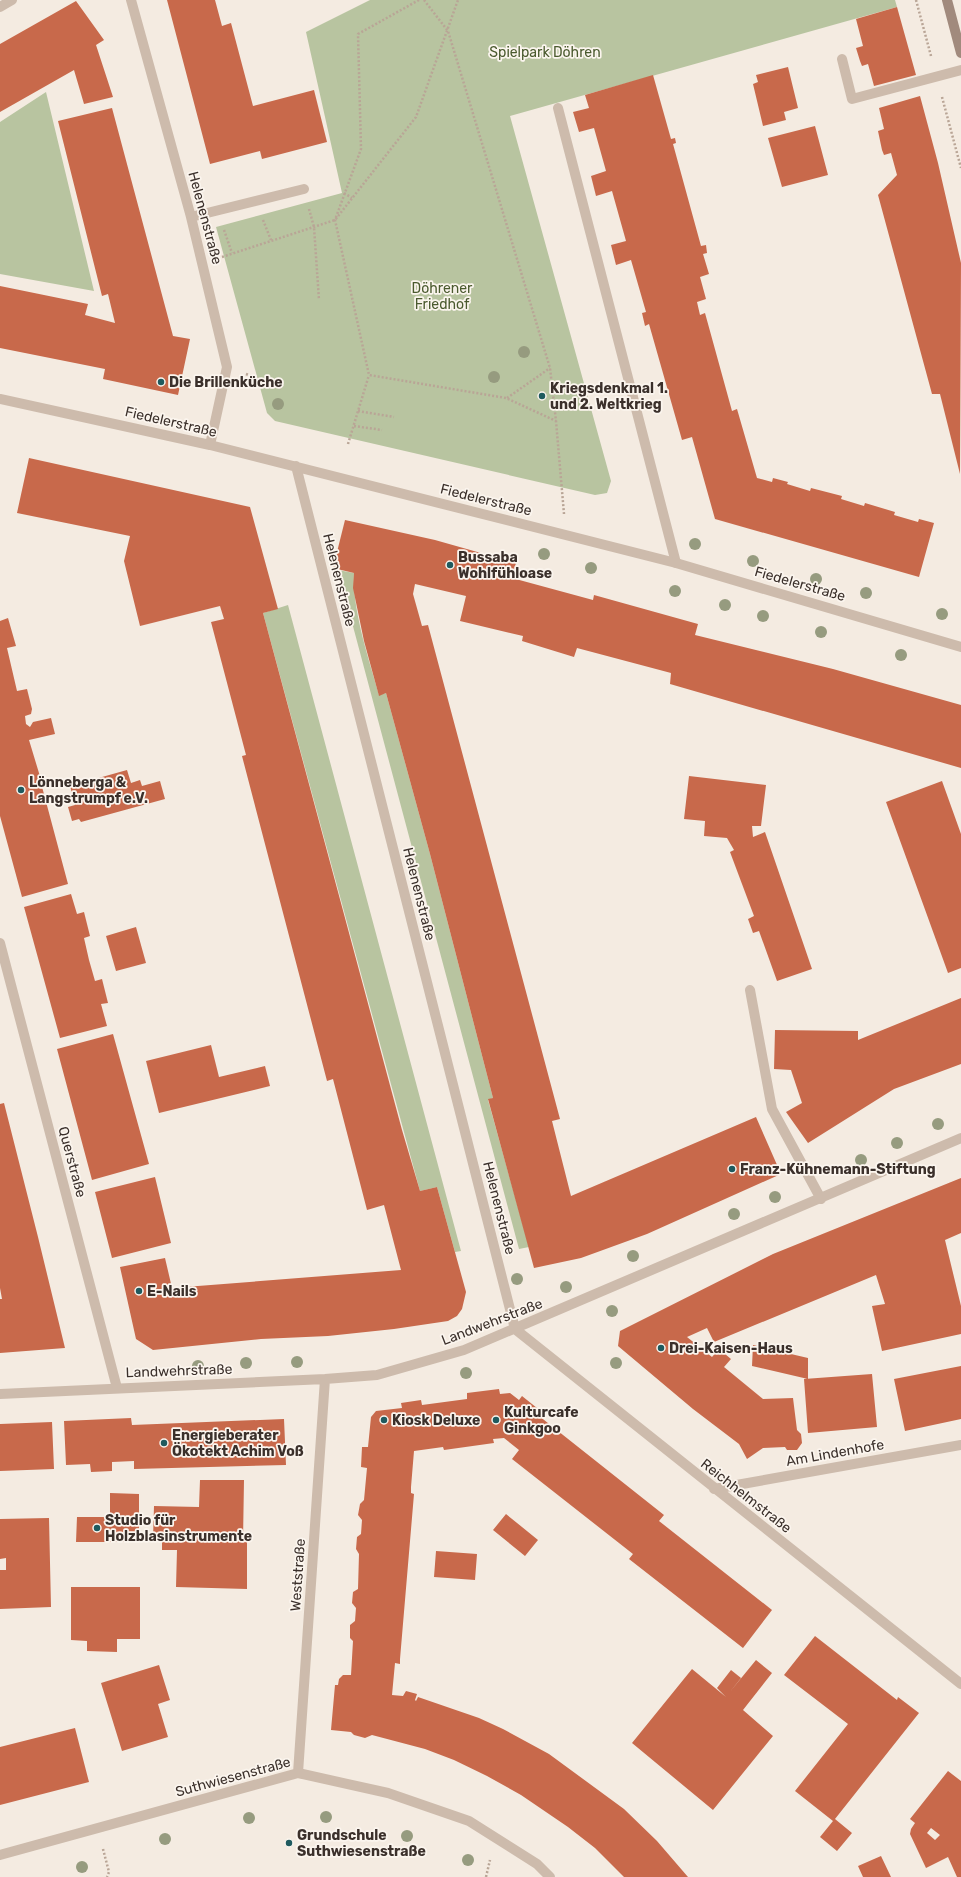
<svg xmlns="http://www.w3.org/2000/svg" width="961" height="1877" viewBox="0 0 961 1877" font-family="Rubik,sans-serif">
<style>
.green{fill:#b8c4a0}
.building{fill:#c8694b;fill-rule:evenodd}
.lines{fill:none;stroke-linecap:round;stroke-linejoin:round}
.path{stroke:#b9a596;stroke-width:2.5;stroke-dasharray:2 2;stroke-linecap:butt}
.lane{stroke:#cdbbac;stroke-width:10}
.street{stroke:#cdbbac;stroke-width:10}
.secondary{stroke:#a18a7d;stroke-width:10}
.tree{fill:#969b7f}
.poi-dot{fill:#1f5a5e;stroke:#fbf5ee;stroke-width:1.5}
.labels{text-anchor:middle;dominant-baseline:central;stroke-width:3.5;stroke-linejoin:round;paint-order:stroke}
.park-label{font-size:14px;fill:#4a5a2e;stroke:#fbf5ee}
.street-label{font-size:14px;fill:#3b302b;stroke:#fbf5ee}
.poi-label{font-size:14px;font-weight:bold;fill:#3b302b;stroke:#fbf5ee;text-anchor:start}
</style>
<rect width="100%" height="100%" fill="#f4ebe1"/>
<path class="green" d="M370,0H895L897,7L510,116L611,481L607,493L595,495L275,421L267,413L216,227L342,193L306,32Z
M46,92L94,291L0,274V122Z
M338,570L354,573C352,610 369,659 379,695L386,693L430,854L493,1098L488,1100L529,1247L519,1249Z
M288,605L461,1251L455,1252L437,1187L420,1191L263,613Z"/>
<path class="building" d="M167,0H215L222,26L231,23L253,106L314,90L327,142L262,159L260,151L210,164Z
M76,1L104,40L96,45L113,97L84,104L74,70L0,112V44Z
M897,7L916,75L874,86L868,64L862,66L860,61L856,48L863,46L856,19Z
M788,67L798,108L784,112L786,120L763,126L753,84L758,82L756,75Z
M653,75L671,139L675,138L676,143L673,144L701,246L706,245L707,253L703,254L709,274L700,277L706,299L697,302L700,315L705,313L732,411L737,409L757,478L772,482L773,478L788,482L787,484L810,491L811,488L842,496L841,499L864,506L865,503L895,512L894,515L918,522L919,519L934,523L919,577L715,519L692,437L682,440L649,324L645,326L642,313L646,312L631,260L616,265L611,245L626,241L612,191L596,196L591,176L606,171L594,128L579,132L573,112L589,108L585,95Z
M920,96L938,163L961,263L960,474L940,394H932L878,195L897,175L891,153L884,155L882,150L878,131L884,129L879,108Z
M112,108L173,336L190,339L178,395L103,379L105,369L0,348V286L88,304L85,315L115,323L108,294L102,296L58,121Z
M815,126L828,175L782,187L768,138Z
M29,458L250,507L278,609L263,613L402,1130L420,1191L437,1187L466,1292L462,1309L457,1316L448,1321L394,1329L328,1336L261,1339L153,1350L136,1339L120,1267L165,1258L172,1288L401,1270L384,1205L367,1210L333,1079L327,1081L242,756L246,755L211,622L224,619L220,606L140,626L124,561L130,536L17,513Z
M345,520L435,540L516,563L512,578L593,600L594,595L698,624L695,635L833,669L961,705V768L670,684L671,673L577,648L574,657L522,641L523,636L460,621L466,596L415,584L413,594L422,626L428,625L560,1119L552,1121L571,1196L756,1117L781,1174L647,1234L581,1258L534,1268L488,1099L493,1098L430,854L386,693L379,696L364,641L353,588L354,573L333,568Z
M8,618L16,646L7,648L17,691L27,689L32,709L31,714L25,716L26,724L30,727L33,722L51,718L55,734L29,740L42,783H41L68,884L22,897L0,816V621Z
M127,770L131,783L140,780L142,786L160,781L165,799L81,822L79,819L72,821L68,807L75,805L70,786Z
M689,776L766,785L761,826H752L753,837L765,832L812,969L777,981L759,931L753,933L748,919L754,916L730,852L734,850L727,838L704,836L705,821L684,819Z
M942,781L961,834V968L948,973L886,802Z
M71,894L77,914L84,912L90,936L84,938L89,960L95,981L102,979L108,1003L101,1004L107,1026L60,1038L24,907Z
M136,927L146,963L116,971L106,936Z
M961,998V1064L894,1089L808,1143L786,1112L802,1103L791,1070L774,1069L775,1030L858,1031V1040Z
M113,1034L149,1164L92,1180L57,1049Z
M211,1045L219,1077L265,1066L270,1086L159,1113L146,1061Z
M4,1103L38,1237L65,1348L0,1353V1299H2L0,1288V1104Z
M155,1177L171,1243L112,1258L95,1192Z
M961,1178V1233L945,1240L961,1306V1334L882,1351L872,1306L885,1304L876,1275L714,1342L707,1328L687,1337L712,1357L719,1349L731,1359L724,1367L763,1399L793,1398L797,1430L801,1434L802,1443L797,1450H787L785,1447L763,1448L747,1459L739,1444L693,1409L618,1346L620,1331L773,1254Z
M753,1345L808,1358V1379L752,1366Z
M961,1366V1419L905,1431L894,1379Z
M872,1374L877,1427L808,1433L804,1379Z
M499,1389L500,1394L510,1393L519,1400L522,1396L537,1408L534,1412L664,1515L659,1521L772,1610L743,1648L629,1559L633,1554L512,1459L519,1450L504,1438L493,1439L494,1443L444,1450L443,1447L414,1451L411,1487V1493L414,1494L400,1659V1664L395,1663L392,1695L403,1696L406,1691L417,1694L415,1700L416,1701L418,1697L479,1718L503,1729L549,1754L624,1809L657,1841L688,1877H624L595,1848L568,1827L521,1795L487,1776L454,1760L425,1749L372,1735L365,1738L354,1735L351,1732L331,1730L335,1685H338L339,1679L343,1675H351L353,1641L350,1638V1625L355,1621L356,1608L352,1603L353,1592L358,1589L359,1554L356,1549L357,1537L361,1534L362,1520L358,1515L360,1504L364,1500L367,1468L361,1467L362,1447H368L371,1417L376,1411L402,1408L401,1403L421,1400L422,1405L467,1399V1393Z
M131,1418L132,1425L284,1419L286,1465L134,1469V1461L112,1462V1471L91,1472L90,1464L66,1465L64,1421Z
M52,1422L54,1469L0,1471V1424Z
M200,1480H244L243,1541H247V1589L176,1587L177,1550H162V1539H153L154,1506L199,1507Z
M110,1493L139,1494V1542H76L77,1517H110Z
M506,1514L538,1540L525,1556L493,1530Z
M49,1518L51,1607L0,1609V1570H6V1558L0,1559V1519Z
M436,1551L477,1554L475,1580L434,1577Z
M71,1587H140V1639H117V1652L87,1651V1641L71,1640Z
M815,1636L897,1700L898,1697L919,1713L835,1819L852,1833L837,1851L820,1837L833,1821L795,1791L848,1724L784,1675Z
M756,1660L772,1673L743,1710L773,1736L713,1810L632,1743L692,1669L726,1697L717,1688L731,1670L741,1678L729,1693Z
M159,1665L170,1700L158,1704L168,1737L122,1751L101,1683Z
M75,1728L89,1782L0,1805V1747Z
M948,1771L961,1781V1877H957L948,1857L926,1868L910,1834L911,1829L915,1823L910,1819ZM931,1828L940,1835L935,1840L927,1833Z
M881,1856L891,1877H863L858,1866Z"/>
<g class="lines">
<path class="path" d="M419,0L358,34L361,149L335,220L369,375L506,398L556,421
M424,0L448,31L550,368L556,421L564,514
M916,0L931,56
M942,97L961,168
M344,193L352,198
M309,209L314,227L319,300
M263,220L271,240
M224,230L232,253
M222,257L335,220L416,117L458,0
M246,374L283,389
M507,398L550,368
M358,411L394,417
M354,426L382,430
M348,444L369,375
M103,1849L109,1872L107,1877
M486,1877L490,1860"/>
<path class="lane" d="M842,59L852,99L961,70
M558,108L676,563
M750,990L772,1109L821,1199"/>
<path class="street" d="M131,0L191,217L227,367L210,445
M0,7L12,0
M191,217L304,189
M0,399L210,445L676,563L961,647
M296,466L515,1329L961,1684
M0,943L117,1388
M0,1394L325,1379L377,1375L464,1350L961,1138
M714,1489L961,1445
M298,1773L325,1379
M0,1855L298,1773L388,1793L469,1821L537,1864L550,1877"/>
<path class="secondary" d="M947,0L961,53"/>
</g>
<g class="tree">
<circle cx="524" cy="352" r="6"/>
<circle cx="494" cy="377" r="6"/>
<circle cx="278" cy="404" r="6"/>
<circle cx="695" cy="544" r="6"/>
<circle cx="544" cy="554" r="6"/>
<circle cx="753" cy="561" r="6"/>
<circle cx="591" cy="568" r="6"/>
<circle cx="816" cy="579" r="6"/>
<circle cx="675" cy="591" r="6"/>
<circle cx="866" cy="593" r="6"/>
<circle cx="725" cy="605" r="6"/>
<circle cx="942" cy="614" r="6"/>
<circle cx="763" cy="616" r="6"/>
<circle cx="821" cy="632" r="6"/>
<circle cx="901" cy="655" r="6"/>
<circle cx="938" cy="1124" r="6"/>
<circle cx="897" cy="1143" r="6"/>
<circle cx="861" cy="1160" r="6"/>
<circle cx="775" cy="1197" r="6"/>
<circle cx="734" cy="1214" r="6"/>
<circle cx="633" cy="1256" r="6"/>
<circle cx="517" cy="1279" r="6"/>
<circle cx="566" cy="1287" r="6"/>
<circle cx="612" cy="1311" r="6"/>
<circle cx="297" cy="1362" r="6"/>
<circle cx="246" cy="1363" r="6"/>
<circle cx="616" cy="1363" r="6"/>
<circle cx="198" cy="1366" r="6"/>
<circle cx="466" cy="1373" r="6"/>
<circle cx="326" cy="1817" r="6"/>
<circle cx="249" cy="1818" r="6"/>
<circle cx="407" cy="1836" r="6"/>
<circle cx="165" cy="1839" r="6"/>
<circle cx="468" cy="1860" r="6"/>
<circle cx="82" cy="1867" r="6"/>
</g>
<g class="poi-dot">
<circle cx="161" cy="382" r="4"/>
<circle cx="542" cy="396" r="4"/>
<circle cx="450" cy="565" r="4"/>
<circle cx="21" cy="790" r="4"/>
<circle cx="732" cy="1169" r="4"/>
<circle cx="139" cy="1291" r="4"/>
<circle cx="661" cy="1348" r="4"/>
<circle cx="384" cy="1420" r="4"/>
<circle cx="496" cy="1420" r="4"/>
<circle cx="164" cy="1443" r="4"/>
<circle cx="97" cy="1528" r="4"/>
<circle cx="289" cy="1843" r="4"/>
</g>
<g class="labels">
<g class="park-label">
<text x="545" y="52">Spielpark Döhren</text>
<text x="442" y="288">Döhrener<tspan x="442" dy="16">Friedhof</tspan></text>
</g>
<g class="street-label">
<text transform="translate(205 218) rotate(75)">Helenenstraße</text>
<text transform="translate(171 422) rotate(13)">Fiedelerstraße</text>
<text transform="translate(486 500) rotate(14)">Fiedelerstraße</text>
<text transform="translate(339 580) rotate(76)">Helenenstraße</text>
<text transform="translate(800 584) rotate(16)">Fiedelerstraße</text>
<text transform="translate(419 894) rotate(76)">Helenenstraße</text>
<text transform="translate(72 1162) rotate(75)">Querstraße</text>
<text transform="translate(499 1208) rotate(76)">Helenenstraße</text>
<text transform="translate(492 1322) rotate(-21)">Landwehrstraße</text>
<text transform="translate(179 1371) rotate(-2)">Landwehrstraße</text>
<text transform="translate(835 1453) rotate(-10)">Am Lindenhofe</text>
<text transform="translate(746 1496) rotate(38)">Reichhelmstraße</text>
<text transform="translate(298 1575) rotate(-86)">Weststraße</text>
<text transform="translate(233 1777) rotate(-15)">Suthwiesenstraße</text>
</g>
<g class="poi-label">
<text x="169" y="382">Die Brillenküche</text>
<text x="550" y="388">Kriegsdenkmal 1.<tspan x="550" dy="16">und 2. Weltkrieg</tspan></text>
<text x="458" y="557">Bussaba<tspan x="458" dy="16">Wohlfühloase</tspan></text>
<text x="29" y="782">Lönneberga &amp;<tspan x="29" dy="16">Langstrumpf e.V.</tspan></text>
<text x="740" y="1169">Franz-Kühnemann-Stiftung</text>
<text x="147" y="1291">E-Nails</text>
<text x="669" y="1348">Drei-Kaisen-Haus</text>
<text x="504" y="1412">Kulturcafe<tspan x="504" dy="16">Ginkgoo</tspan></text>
<text x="392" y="1420">Kiosk Deluxe</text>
<text x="172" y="1435">Energieberater<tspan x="172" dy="16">Ökotekt Achim Voß</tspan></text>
<text x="105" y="1520">Studio für<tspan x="105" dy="16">Holzblasinstrumente</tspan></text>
<text x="297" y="1835">Grundschule<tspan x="297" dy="16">Suthwiesenstraße</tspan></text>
</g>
</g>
</svg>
